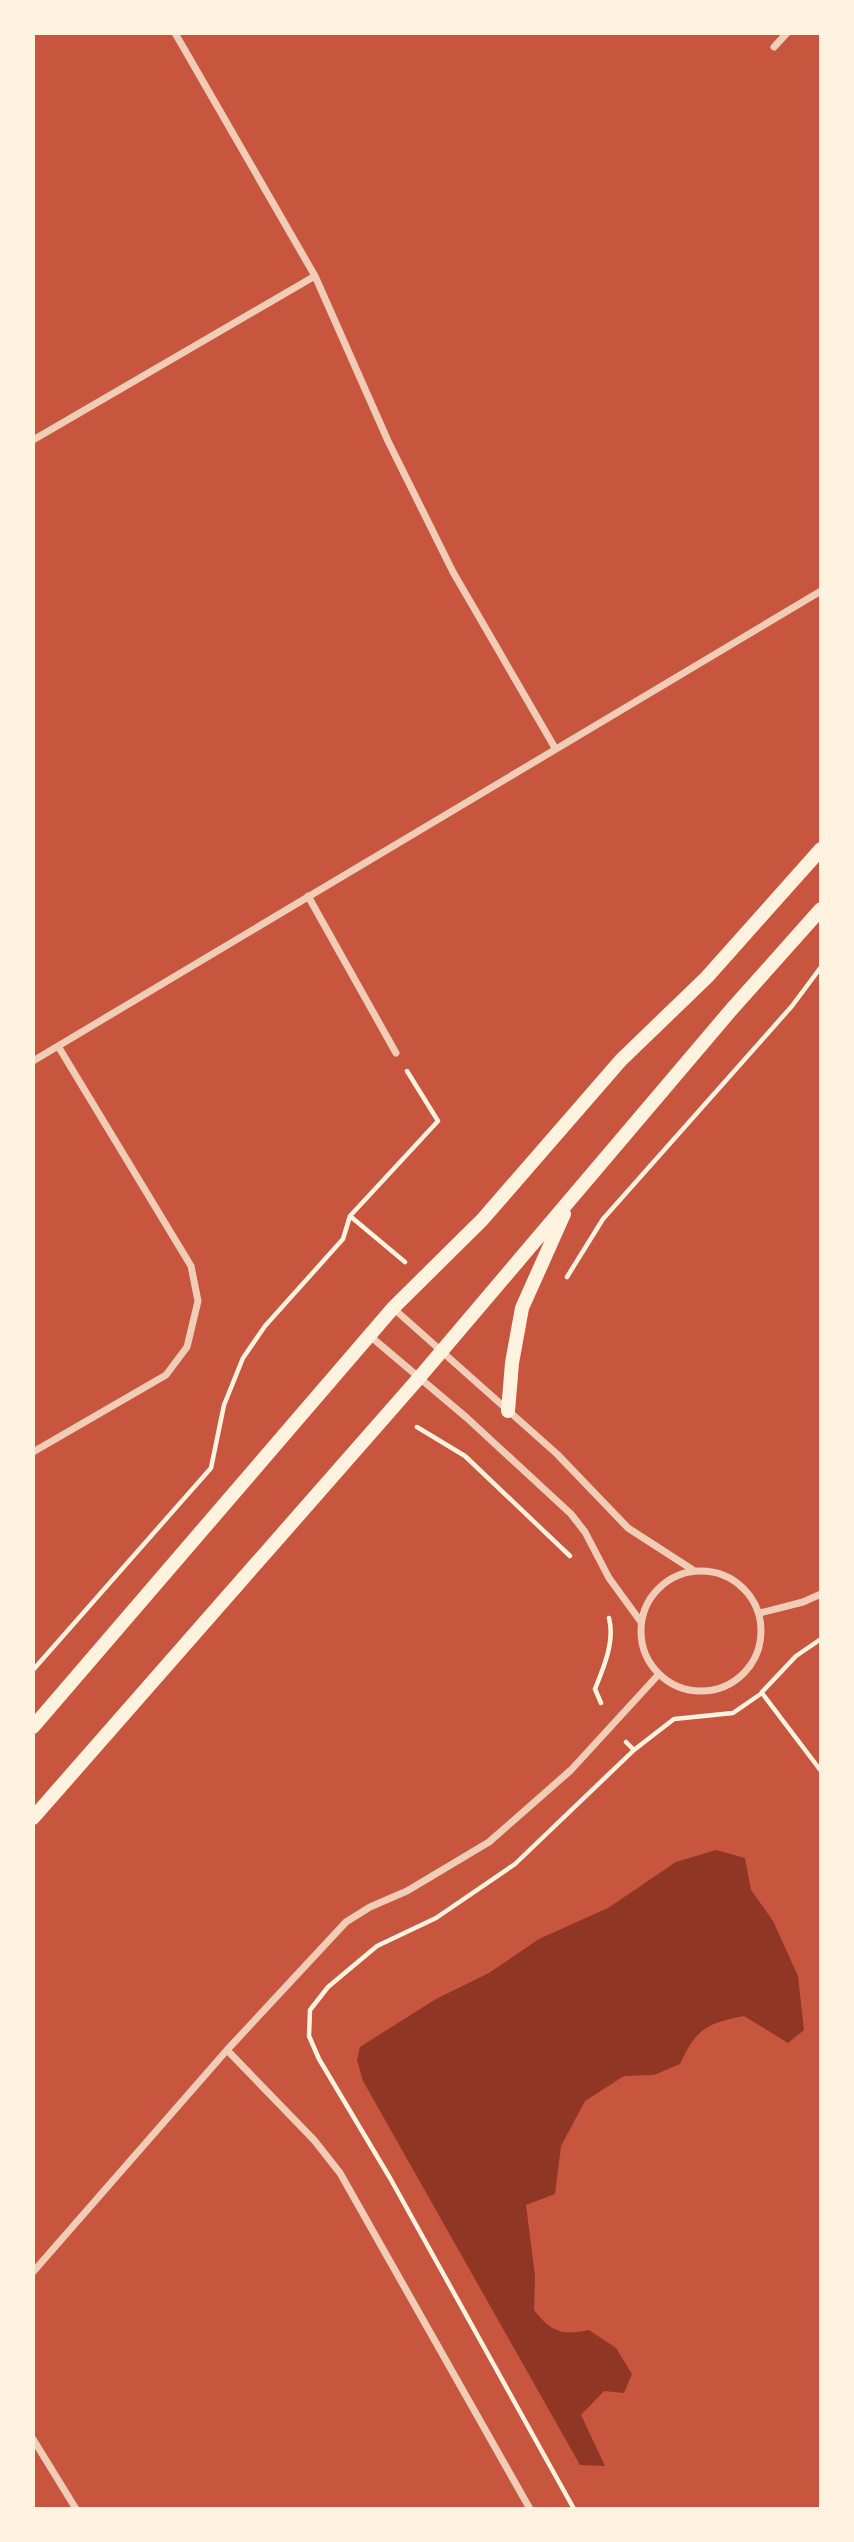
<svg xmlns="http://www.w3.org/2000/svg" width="854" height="2542" viewBox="0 0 854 2542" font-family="Helvetica,sans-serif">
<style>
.water{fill:#8f3625}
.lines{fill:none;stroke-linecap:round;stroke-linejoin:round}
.path{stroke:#fff3e0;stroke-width:4.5}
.minor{stroke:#f1ccb7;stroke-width:7}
.secondary{stroke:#fff3e0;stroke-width:14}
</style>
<rect width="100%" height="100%" fill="#c8553d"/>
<path class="water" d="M716,1850L745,1858L751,1890L773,1921L798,1976L804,2030L788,2043L744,2016C707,2023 696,2029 680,2064L654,2075L624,2076L585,2101L561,2146L555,2194L526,2205L535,2276L534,2310C551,2332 562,2336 589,2330L616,2348L632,2374L624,2393L604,2391L581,2415L605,2466L580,2465L363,2081L357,2060L360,2047L436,1999L489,1973L539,1939L608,1908L676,1862Z"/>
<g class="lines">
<path class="path" d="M405,1262L350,1216L438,1121L407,1071
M567,1277L603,1219L792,1006L821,967
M417,1427L465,1456L570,1556
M33,1670L211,1468L224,1405L243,1358L265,1326L343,1239L350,1216
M762,1692L796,1656L821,1639
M601,1703L595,1689C604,1667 615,1641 609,1618
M626,1742L634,1750L674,1719L733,1713L762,1693L821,1771
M574,2509L390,2178L319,2059L309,2036L310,2010L328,1987L377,1946L436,1918L515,1864L634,1750"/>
<path class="minor" d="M175,33L315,276L388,441L453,572L555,748
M774,47L787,33
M33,440L315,276
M308,896L396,1053
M33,1061L821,591
M393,1308L557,1454L628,1528L693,1570
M370,1336L467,1418L571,1514L585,1532L609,1578L641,1622
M33,1452L166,1375L187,1347L198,1301L191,1266L58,1046
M641 1631a60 60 0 1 1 120 0a60 60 0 1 1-120 0Z
M760,1613L803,1602L821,1594
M227,2050L314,2140L340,2173L530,2509
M33,2272L227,2050L346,1922L370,1907L407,1891L489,1842L571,1770L659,1674
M33,2439L76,2509"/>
<path class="secondary" d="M508,1411L512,1363L522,1308L564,1214
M33,1727L393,1308L482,1220L621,1060L707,977L821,849
M33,1818L418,1379L731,1010L821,909"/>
</g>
<rect width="854" height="2542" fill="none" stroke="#fff3e0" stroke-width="70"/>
</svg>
